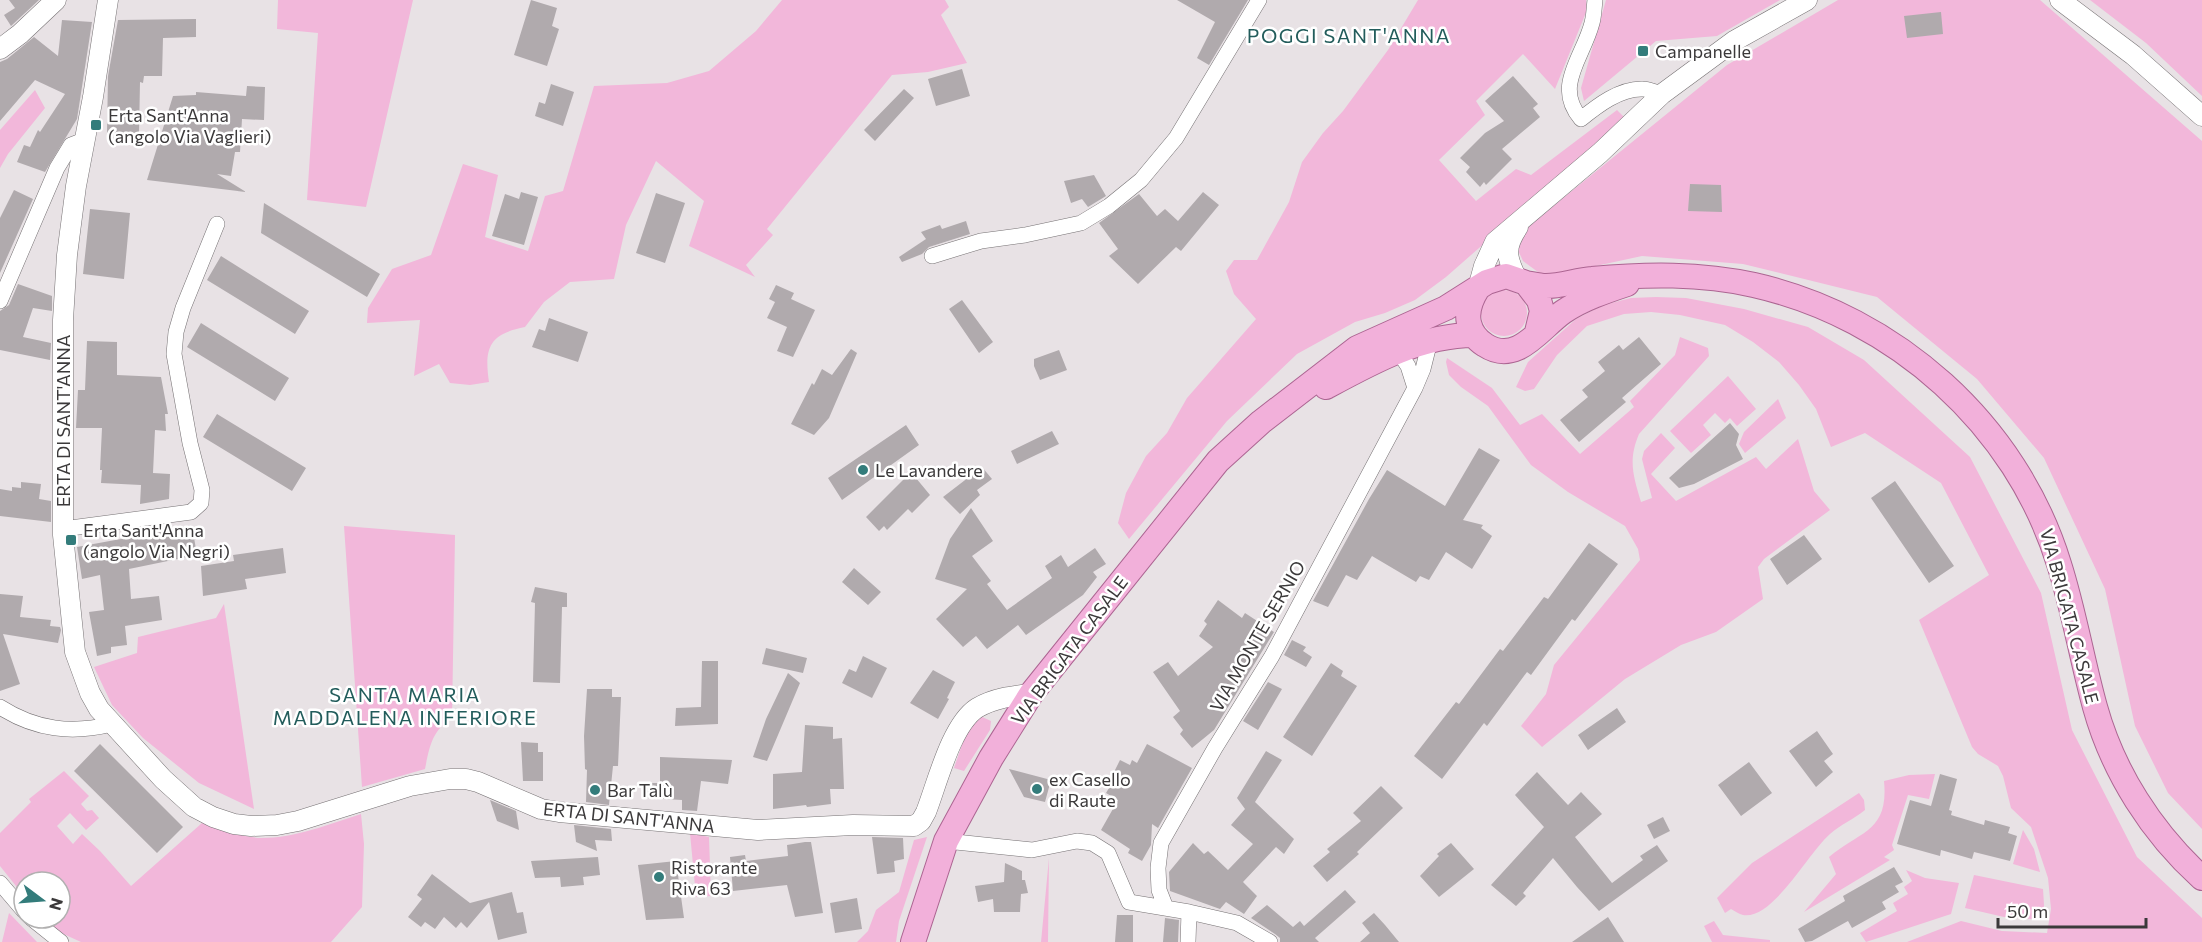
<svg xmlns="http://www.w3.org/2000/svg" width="2202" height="942" viewBox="0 0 2202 942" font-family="Commissioner,sans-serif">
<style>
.green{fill:#f2b7da}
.building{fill:#b0aaad}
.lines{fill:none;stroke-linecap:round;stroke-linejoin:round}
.minor-casing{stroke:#767274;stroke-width:16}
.tertiary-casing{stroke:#767274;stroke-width:21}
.primary-casing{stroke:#ac6592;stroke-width:26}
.minor{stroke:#fff;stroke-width:15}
.tertiary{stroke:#fff;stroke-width:20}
.primary{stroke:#f2b0da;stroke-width:24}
.poi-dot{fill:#337c7b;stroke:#fff;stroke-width:2}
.labels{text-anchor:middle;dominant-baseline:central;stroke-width:5;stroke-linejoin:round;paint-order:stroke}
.poi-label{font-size:18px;fill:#3b393a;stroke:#fff;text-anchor:start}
.street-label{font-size:18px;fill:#3b393a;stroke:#fff}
.neighbourhood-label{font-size:20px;letter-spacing:1.5px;fill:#225c5b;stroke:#fff}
</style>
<rect width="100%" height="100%" fill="#e8e2e5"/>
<path class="green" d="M278,0H413L366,207L307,200L318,33L277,29Z
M782,0H945L949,7L941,15L967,63L928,72L892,75L767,229L773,235L746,265L755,277L689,246L704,201L656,161L626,225L614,279L570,282L544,302L525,327C489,334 484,348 489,382L470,385L450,383L439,364L414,376L420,320L367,323L368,308L392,269L431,255L463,164L498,175L485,237L528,251L545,196L563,191L594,86L667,83L709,71L756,31Z
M1418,0H1586L1587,10L1555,89L1523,54L1476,101L1485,115L1439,160L1476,201L1516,169L1531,175L1617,110L1626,119L1446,277L1415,300L1385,313L1355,322L1297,354L1227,421L1129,539L1118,523L1126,493L1146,456L1167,433L1187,398L1256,319L1234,294L1226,271L1234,260H1257L1289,202L1302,162L1323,133L1343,111L1388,50Z
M1606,0H1780L1717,36L1656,41L1584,101L1581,88Z
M1838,0H2040L2202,141V829L2168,793L2135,726L2105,589L2044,458L1977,379L1877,297L1743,264L1642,256L1568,272L1542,275L1523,261L1516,246L1525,229L1727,65Z
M2090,0H2202V96L2146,43Z
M35,90L45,108L8,154L0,168V130Z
M1481 313a23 23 0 1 1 46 0a23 23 0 1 1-46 0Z
M1656,297L1686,298L1744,309L1808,327L1864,360L1970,457L2041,593L2072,730L2137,857L2202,918V942H1907L1961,921L2002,931L2047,933L2051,909L2048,878L2031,827L2011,808L2003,776L1998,766L1978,754L1972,747L1919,620L1989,575L1941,483L1865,433L1831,447L1816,409L1799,385L1779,362L1753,342L1725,325L1680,315L1651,312L1624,314L1587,326L1557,355L1534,389L1525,391L1516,387L1528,362L1576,319L1603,305L1631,298Z
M1680,337L1708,348L1709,356L1639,434C1628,460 1633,475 1641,502L1652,498L1642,459L1644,451L1661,433L1675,448L1651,474L1676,501L1756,457L1766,469L1798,439L1814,491L1830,510L1764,559L1758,567L1763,599L1716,632L1681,645L1625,679L1542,747L1521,726L1546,694L1554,665L1640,560L1638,549L1625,526L1568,492L1531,465L1488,406L1461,387L1449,375L1446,362L1447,358L1492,388L1520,425L1542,414L1580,454L1634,407L1630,401L1675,355Z
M1728,376L1756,409L1737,426L1730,418L1725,423L1715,413L1703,425L1711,435L1691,453L1670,431Z
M1778,399L1786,418L1745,453L1739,444L1744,432Z
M344,526L455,535L452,719C432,729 429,749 425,769L362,787Z
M224,604L254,809L199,783L143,738L112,705L94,667L137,653L138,637L216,618Z
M980,716L991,721L990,730L964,771L954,768L967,730Z
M64,771L89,796L81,804L87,811L92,810L99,818L86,830L70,813L57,826L73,844L82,834L100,851L131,886L202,823C221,829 241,837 261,838C296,838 329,824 361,814L364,844L362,907L331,942H81L59,932L45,918H60V882H24V896L0,866V833L31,802L29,799Z
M1935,774L1929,799L1908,795L1892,845L1894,850L1884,857L1890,860L1804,912L1836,874L1829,857C1860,831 1889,832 1884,781L1909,775Z
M1859,793L1864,800L1865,810C1854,819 1840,825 1830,834C1808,853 1773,920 1743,915C1739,914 1735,911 1731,909L1725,913L1717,898L1752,863Z
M2023,830L2034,849L2040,872L2013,864Z
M690,833L709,837L711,896L696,897Z
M927,837L899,921L896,942H857L868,931L876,910L899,892L914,840Z
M1049,858L1048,942H1041Z
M1906,870L1925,878L1959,883L1951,914L1866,942L1860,933L1897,911L1893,903L1908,894L1904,887L1912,881Z
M1974,875L2043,889L2045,920L2004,917L1965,908Z
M9,913L37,942H2Z
M1714,921L1723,935L1770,940V942H1712L1704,926Z"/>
<path class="building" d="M9,0H39L11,26L4,15L15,8Z
M531,0L557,8L552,26L559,29L547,66L514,55Z
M1177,0H1248L1209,65L1197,58L1215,22Z
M1941,12L1943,34L1907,38L1904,16Z
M196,19V37L163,38L162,76H144L143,83L140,82L139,134L107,133L108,76L118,20Z
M62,20L92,22L77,119L45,172L17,162L24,145L30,147L38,130L40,132L65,94L35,80L0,121V62L7,59L34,37L58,56Z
M962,69L970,96L936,106L928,79Z
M1513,76L1538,104L1533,108L1540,117L1502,149L1512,159L1486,185L1484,182L1480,187L1466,172L1470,167L1460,158L1485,133L1504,121L1485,101Z
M551,84L574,92L563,126L535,116L539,102L545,104Z
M247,86L265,87L264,120L242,119L240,152H235L231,176L217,174L246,192L147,180L173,96L196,95V92L246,96Z
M904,89L914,98L875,141L864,130Z
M1094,175L1106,196L1088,207L1082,199L1071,203L1064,181Z
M1690,184L1721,185L1722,212L1688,211Z
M14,190L33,199L0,273V218Z
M521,192L538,197L524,245L492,236L505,194L519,199Z
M1203,192L1219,205L1181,251L1176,247L1138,284L1109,256L1118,249L1099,223L1139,194L1157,216L1165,209L1178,221Z
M656,193L685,203L665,263L636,253Z
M264,203L380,274L367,297L261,233Z
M90,209L130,213L124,279L83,274Z
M966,221L970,234L929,247L922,254L902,262L899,257L926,239L921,232L940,225L942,229Z
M221,256L309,311L295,334L207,280Z
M18,284L52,296V311L33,308L23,337L51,343L50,360L0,350V311L9,305Z
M776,285L794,293L791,299L815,310L793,357L777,351L787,327L767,318L775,302L769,299Z
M962,300L993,342L979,353L949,309Z
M549,318L588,332L578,362L532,347L539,329L545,331Z
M201,323L289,378L275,401L187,347Z
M1639,337L1661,364L1622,398L1626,402L1579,442L1560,420L1588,397L1582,390L1605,371L1598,362L1619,345L1623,350Z
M87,341L117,342V375L161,377L168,414H165L166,431L155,430L153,473L170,474L169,499L140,504L141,485L101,483L102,470H100L102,428H76L78,390H85Z
M851,349L857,353L829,418L814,435L791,424L812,383L814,385L822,369L832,375Z
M1059,350L1067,370L1040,380L1034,366V359Z
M217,414L306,468L292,491L203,437Z
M1730,423L1739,434L1736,445L1743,459L1694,484L1679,488L1669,478Z
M906,425L919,445L842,500L828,478Z
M1052,431L1059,444L1017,464L1011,451Z
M1479,448L1500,460L1463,520L1483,525L1481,528L1492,536L1472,569L1446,552L1429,580L1420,576L1416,582L1372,556L1357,580L1346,575L1328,607L1313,601L1369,499L1387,470L1445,506Z
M982,467L992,479L977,490L980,495L960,514L943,497Z
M911,472L930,495L912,513L908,509L887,530L884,526L879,531L866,517Z
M1895,481L1954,566L1929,583L1871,498Z
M21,482L41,484L39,499L51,501V522L0,516V489L12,491V487L21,488Z
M971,508L993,541L972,556L991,581L987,584L1007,610L1052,578L1045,566L1061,555L1068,567L1095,548L1106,564L1093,572L1097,577L1083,595L1026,635L1018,625L987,649L976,636L963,647L936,619L967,589L935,579L950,539Z
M192,526L197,555L129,569L131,599L159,596L162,620L125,626L127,645L111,647V653L97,656L89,612L104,610L100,575L82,579L77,547Z
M1804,535L1822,559L1787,585L1770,559Z
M1589,543L1618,564L1575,621L1572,619L1531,675L1527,672L1487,726L1484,723L1442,779L1414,756L1456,702L1459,704L1500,649L1503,651L1544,597L1548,599Z
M283,548L286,573L245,579L247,589L203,596L201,566L234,561L233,555Z
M854,568L881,592L868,605L842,582Z
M535,587L567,593V607H562L560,683L533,682L535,603L531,602Z
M0,594L23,596L20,617L51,620L50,626L60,627L61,630L58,643L3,634L20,684L0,691Z
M1218,600L1242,618L1245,613L1274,632L1214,730L1192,748L1180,734L1183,730L1173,717L1180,711L1153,672L1168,662L1178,676L1213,647L1199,636L1207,624L1204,621Z
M1292,640L1306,647L1303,651L1312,657L1306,667L1284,655Z
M766,648L807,658L803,673L762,664Z
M863,656L887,668L872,698L842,683L849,669L856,672Z
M702,661H718V724L675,726L676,708L701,707Z
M1331,663L1343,671L1341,676L1357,686L1312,756L1283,737Z
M933,670L955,682L947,698L949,699L938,719L910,703Z
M788,673L800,683L767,761L753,757L766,719Z
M1268,682L1282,689L1258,730L1243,721Z
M587,689H612V697H621L618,766H613L609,805L586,802L587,770L585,769L584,736Z
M1617,708L1626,722L1588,750L1578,735Z
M805,725L833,727V739L842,738L844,789H830L831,804L807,807L806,805L773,809V774L802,772Z
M1817,731L1833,754L1824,761L1833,772L1816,787L1789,751Z
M521,742L538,743V752H543V781H523Z
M100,744L183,827L157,853L74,771Z
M1147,744L1192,768L1158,828L1152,824L1151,845L1142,861L1128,853L1130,849L1101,830L1118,800L1106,793L1116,776L1113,774L1120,760L1130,765L1132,760L1137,763Z
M1266,751L1282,760L1255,802L1294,839L1284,854L1276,847L1243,882L1257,896L1244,914L1226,902L1220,909L1170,891L1169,872L1193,843L1204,854L1208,851L1228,870L1253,844L1231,825L1245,809L1237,798Z
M660,757L732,760L728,784L701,781L697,811L682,810V800L646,798L648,783H660Z
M1749,762L1772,793L1741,816L1718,785Z
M1009,769L1051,780L1045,802L1024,797Z
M1537,772L1568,805L1581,792L1602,814L1575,837L1612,883L1643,860L1640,856L1657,845L1668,861L1599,911L1577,887L1553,858L1523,893L1526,896L1516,906L1491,885L1544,827L1515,795Z
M1940,774L1957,779L1949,810L1952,811L1951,815L1984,825L1985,820L2010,827L2008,833L2017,836L2010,861L1974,852L1972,859L1941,850L1940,856L1897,844L1910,800L1931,806Z
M1381,786L1403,808L1357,852L1359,854L1327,882L1313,866L1330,852L1327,849L1361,821L1353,813Z
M490,800L516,811L519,830L497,821Z
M1663,817L1670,831L1654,839L1647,825Z
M574,825L611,829L612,841L595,840L597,851L576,842Z
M872,837L903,838L904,859L894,861L895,872L877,874Z
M805,842H811L823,913L795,917L787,885L733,891L730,857L745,855L746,861L788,856L787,845Z
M1451,843L1474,869L1439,897L1420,876L1439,856L1437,854Z
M598,857L600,875L583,877L584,885L561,887L560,877L535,878L531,861Z
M676,861L684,918L646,920L638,865Z
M1005,863L1022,871V880H1025L1028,893L1021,894L1020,912H994L993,899L978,902L975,886L1004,882Z
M1894,867L1903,882L1895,886L1899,892L1882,902L1886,909L1852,928L1848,921L1812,941L1805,942L1798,929L1845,901L1843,896Z
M432,874L470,903L512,892L517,913L523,912L527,933L498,940L489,902L467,928L461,922L456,928L444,917L435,929L425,922L421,927L408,917L422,899L417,895Z
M1345,890L1356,902L1315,938L1319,942H1280V938L1275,934L1251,918L1267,905L1293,927L1300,921L1304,926Z
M857,898L862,929L835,933L830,903Z
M1374,913L1385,925L1399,942H1360L1370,933L1362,923Z
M1117,915H1133V942H1115Z
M1608,917L1624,942H1572Z
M1165,918L1179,920L1178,942H1163Z"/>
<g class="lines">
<g class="minor-casing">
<path id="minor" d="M1595,0C1594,8 1594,16 1592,23C1583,58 1553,86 1581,119C1597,106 1620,88 1643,89C1649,89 1656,93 1662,94
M932,256L981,241L1025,235L1081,223L1109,206L1141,180L1176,138L1259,0
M0,301L57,168L71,145L84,140
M1397,344L1398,351L1408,366L1415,388
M63,529L191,512L201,503L202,490L190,443L174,354L176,332L183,308L217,224
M0,707C36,730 72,734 112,724
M946,841L1032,850L1077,841L1092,843L1108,853L1129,902L1189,912L1237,923L1270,942
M0,883L24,911
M1166,908L1159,890L1158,868L1161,843L1215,748L1272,656L1415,388L1423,369L1430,341
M31,918L61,942
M1188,942L1189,912"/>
</g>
<g class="tertiary-casing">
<path id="tertiary" d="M108,0L93,97L76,186L67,255L63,320V535L75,652L90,693L99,709L163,779L194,807L213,817L234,824L251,826L277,825L298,821L410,786L450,779H466L478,782L541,809L559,812L758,830L853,825L914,826L921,821L926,812C937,784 951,725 977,708C994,698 1012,696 1031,694
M2060,0L2133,55L2202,116
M0,49L20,34L56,0
M1517,279C1506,257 1504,248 1518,227
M1478,288L1484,266L1495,242L1600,153L1662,94L1734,41L1807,0"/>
</g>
<g class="primary-casing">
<path id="primary" d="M1526,283C1532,284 1540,286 1546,286C1561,286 1577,280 1592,279C1646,274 1700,273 1754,285C1895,317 2016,424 2059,564C2074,611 2082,660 2095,707C2113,772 2152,833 2202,878
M1478,288C1471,299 1466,310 1469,323C1471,332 1477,340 1485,345C1517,366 1540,328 1563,312C1582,299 1606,291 1627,284
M1326,387C1372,362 1421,335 1474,335
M913,942L946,841L991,758L1031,694L1218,461L1261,422L1357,348L1446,308L1487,282L1506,276L1526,283L1539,300L1542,311L1537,332"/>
</g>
<use href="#minor" class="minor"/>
<use href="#tertiary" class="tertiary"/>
<use href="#primary" class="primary"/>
</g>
<g class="poi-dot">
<rect x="1637" y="45" width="12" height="12" rx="3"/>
<rect x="90" y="119" width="12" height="12" rx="3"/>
<circle cx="863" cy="470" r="6"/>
<rect x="65" y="534" width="12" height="12" rx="3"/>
<circle cx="1037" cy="789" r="6"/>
<circle cx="595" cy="790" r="6"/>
<circle cx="659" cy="877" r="6"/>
</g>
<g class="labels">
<g class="poi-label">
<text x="1655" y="51">Campanelle</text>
<text x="108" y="115">Erta Sant'Anna<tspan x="108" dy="21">(angolo Via Vaglieri)</tspan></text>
<text x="875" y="470">Le Lavandere</text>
<text x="83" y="530">Erta Sant'Anna<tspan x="83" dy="21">(angolo Via Negri)</tspan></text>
<text x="1049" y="779">ex Casello<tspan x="1049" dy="21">di Raute</tspan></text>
<text x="607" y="790">Bar Talù</text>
<text x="671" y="867">Ristorante<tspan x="671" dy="21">Riva 63</tspan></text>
</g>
<g class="street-label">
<text transform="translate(63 421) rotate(-90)">ERTA DI SANT'ANNA</text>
<text transform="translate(2070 616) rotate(75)">VIA BRIGATA CASALE</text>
<text transform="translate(1257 636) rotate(-60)">VIA MONTE SERNIO</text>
<text transform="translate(1069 650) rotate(-53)">VIA BRIGATA CASALE</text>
<text transform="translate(629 817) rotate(6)">ERTA DI SANT'ANNA</text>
</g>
<g class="neighbourhood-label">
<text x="1349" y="35">POGGI SANT'ANNA</text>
<text x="405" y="694">SANTA MARIA<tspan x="405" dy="23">MADDALENA INFERIORE</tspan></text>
</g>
</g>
<g transform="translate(42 900) rotate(106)"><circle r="28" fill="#ffffff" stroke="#b1b0b0" stroke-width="1.5"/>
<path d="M0-4.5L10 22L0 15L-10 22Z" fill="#337c7b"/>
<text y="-9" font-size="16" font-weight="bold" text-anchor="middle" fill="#3b393a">N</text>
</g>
<path d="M1998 918v9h148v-9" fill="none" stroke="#3b393a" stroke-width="3"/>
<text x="2007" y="918" font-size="18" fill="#3b393a" stroke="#ffffff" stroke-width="4.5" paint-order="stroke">50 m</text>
</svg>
